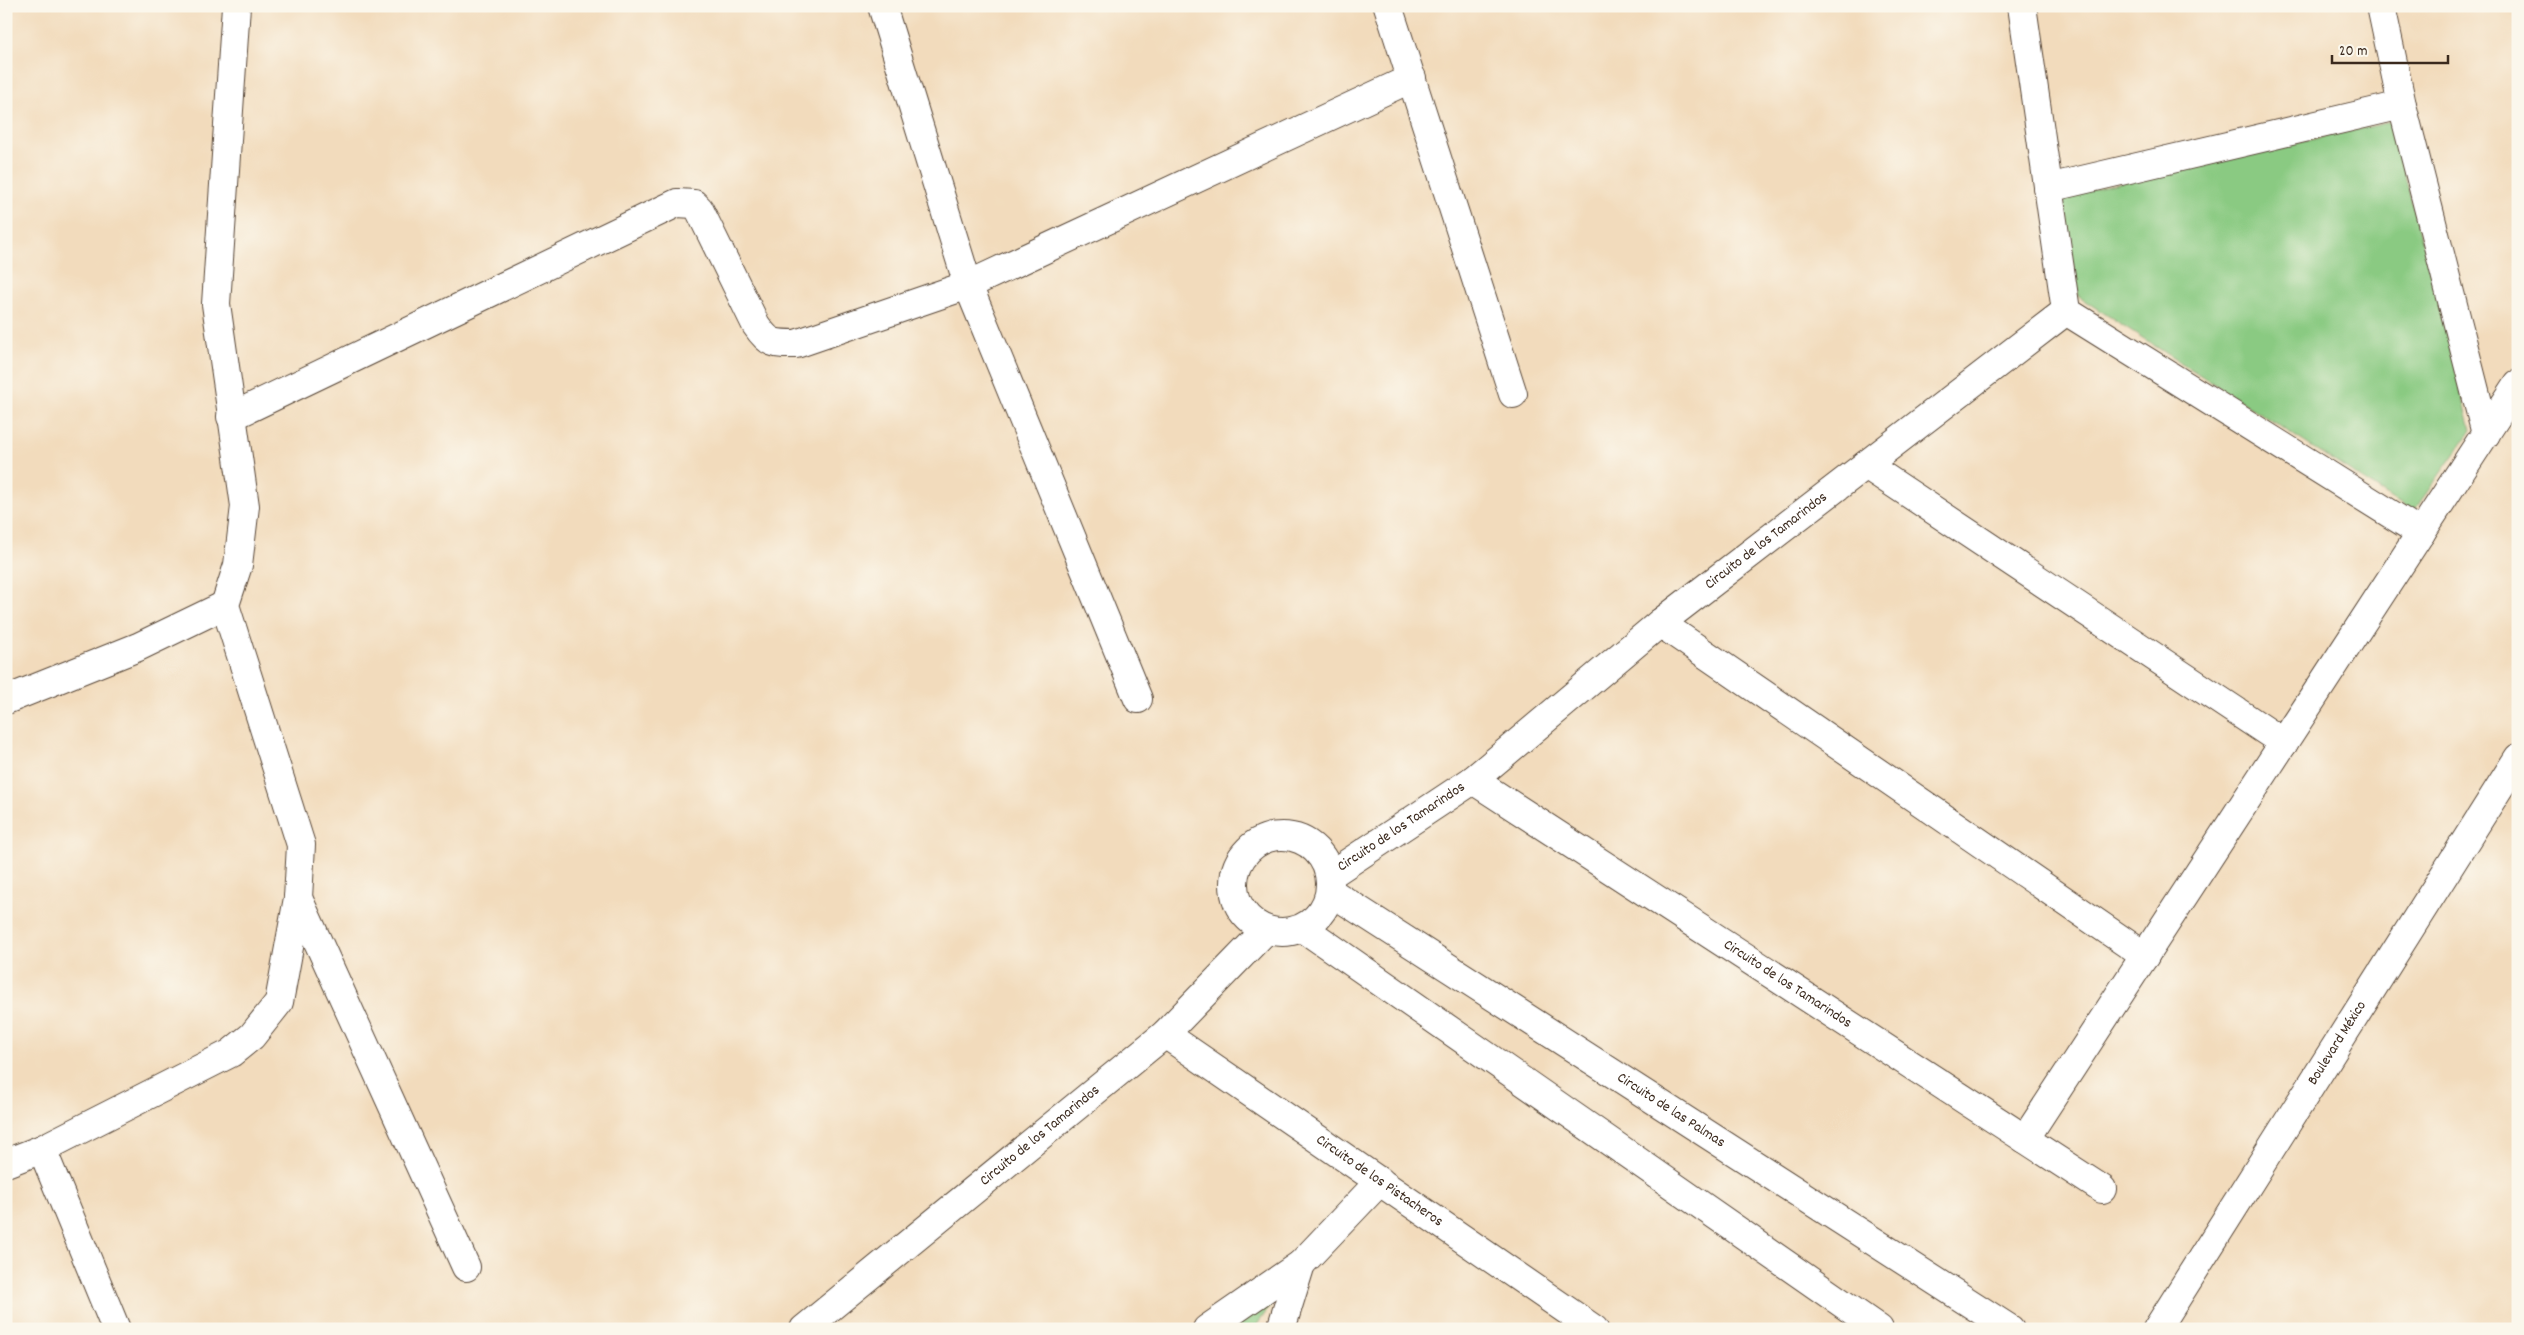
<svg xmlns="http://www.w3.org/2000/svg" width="2524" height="1335" viewBox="0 0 2524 1335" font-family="Dekko,sans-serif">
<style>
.green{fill:#8aca82;stroke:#627a50}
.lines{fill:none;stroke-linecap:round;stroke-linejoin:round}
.street-casing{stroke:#564536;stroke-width:30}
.secondary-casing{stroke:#564536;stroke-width:30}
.street{stroke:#fff;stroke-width:28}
.secondary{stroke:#fff;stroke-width:28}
.labels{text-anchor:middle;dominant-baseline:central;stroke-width:4;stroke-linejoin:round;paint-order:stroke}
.street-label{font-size:15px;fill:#3b2a1e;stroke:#fbf7ec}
</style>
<rect width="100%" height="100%" fill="#fbf7ec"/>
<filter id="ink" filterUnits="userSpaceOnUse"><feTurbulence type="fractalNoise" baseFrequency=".02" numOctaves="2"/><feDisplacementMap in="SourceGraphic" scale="10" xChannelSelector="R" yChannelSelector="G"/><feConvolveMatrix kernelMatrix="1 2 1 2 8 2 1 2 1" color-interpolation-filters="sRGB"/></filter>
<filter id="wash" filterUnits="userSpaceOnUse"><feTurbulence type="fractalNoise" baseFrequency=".0096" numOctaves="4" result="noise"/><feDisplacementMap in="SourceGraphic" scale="20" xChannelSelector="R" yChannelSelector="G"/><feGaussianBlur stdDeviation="1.12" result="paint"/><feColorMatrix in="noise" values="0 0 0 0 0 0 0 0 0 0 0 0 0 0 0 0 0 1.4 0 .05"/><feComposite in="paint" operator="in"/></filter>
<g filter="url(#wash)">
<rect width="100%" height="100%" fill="#f2dbbc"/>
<path class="green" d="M2391,122L2471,430L2413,512L2079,297L2060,196Z
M1273,1302L1254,1329H1228Z"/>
</g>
<g filter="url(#ink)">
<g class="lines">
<g class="street-casing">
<g id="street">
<path d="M882,6L968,285L1138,699"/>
<path d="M1388,6L1513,394"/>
<path d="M2022,6L2066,311L2421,533"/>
<path d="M2381,6L2402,105L2486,434"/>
<path d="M2048,188L2402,105"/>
<path d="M231,417L677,203L694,204L699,209L756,325C769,344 773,344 796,344L968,285L1412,78"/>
<path d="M1866,465L2284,743"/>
<path d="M1660,623L2145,956"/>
<path d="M6,700L138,647L225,605"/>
<path id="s1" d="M1473,780L2102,1189"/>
<circle cx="1282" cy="884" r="48"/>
<path id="s2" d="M1330,875L1473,780L1660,623L2066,311"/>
<path id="s3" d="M1331,892L2010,1329"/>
<path d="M298,898L466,1267"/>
<path d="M1303,928L1879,1329"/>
<path id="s4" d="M1165,1034L1594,1329"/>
<path d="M2025,1139L2518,384"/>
<path d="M42,1149L116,1329"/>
<path d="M6,1163L42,1149L231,1053L252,1036L279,1002L298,898L301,845L225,605L238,565L245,506L216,304L236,6"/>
<path id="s5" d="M804,1329L1165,1034L1266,930"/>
<path d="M1207,1329L1301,1264L1380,1181"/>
<path d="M1281,1329L1301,1264"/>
</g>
</g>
<g class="secondary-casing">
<g id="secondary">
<path id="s6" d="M2157,1329L2518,758"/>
</g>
</g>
<use href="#street" class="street"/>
<use href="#secondary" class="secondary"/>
</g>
</g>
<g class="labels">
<g class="street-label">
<text stroke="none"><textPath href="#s2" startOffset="550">Circuito de los Tamarindos</textPath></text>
<text stroke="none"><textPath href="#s2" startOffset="86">Circuito de los Tamarindos</textPath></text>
<text stroke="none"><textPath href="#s1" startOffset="375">Circuito de los Tamarindos</textPath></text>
<text stroke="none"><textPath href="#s6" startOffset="338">Boulevard México</textPath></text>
<text stroke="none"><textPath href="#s3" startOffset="404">Circuito de las Palmas</textPath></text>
<text stroke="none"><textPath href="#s5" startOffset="305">Circuito de los Tamarindos</textPath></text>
<text stroke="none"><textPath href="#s4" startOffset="260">Circuito de los Pistacheros</textPath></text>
</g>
</g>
<rect width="2524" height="1335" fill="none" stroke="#fbf7ec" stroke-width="25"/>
<path d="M2332 55v8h116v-8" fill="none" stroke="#3b2a1e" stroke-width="2.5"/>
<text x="2339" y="55" font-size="15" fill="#3b2a1e" stroke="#fbf7ec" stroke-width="4" paint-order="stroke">20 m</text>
</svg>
